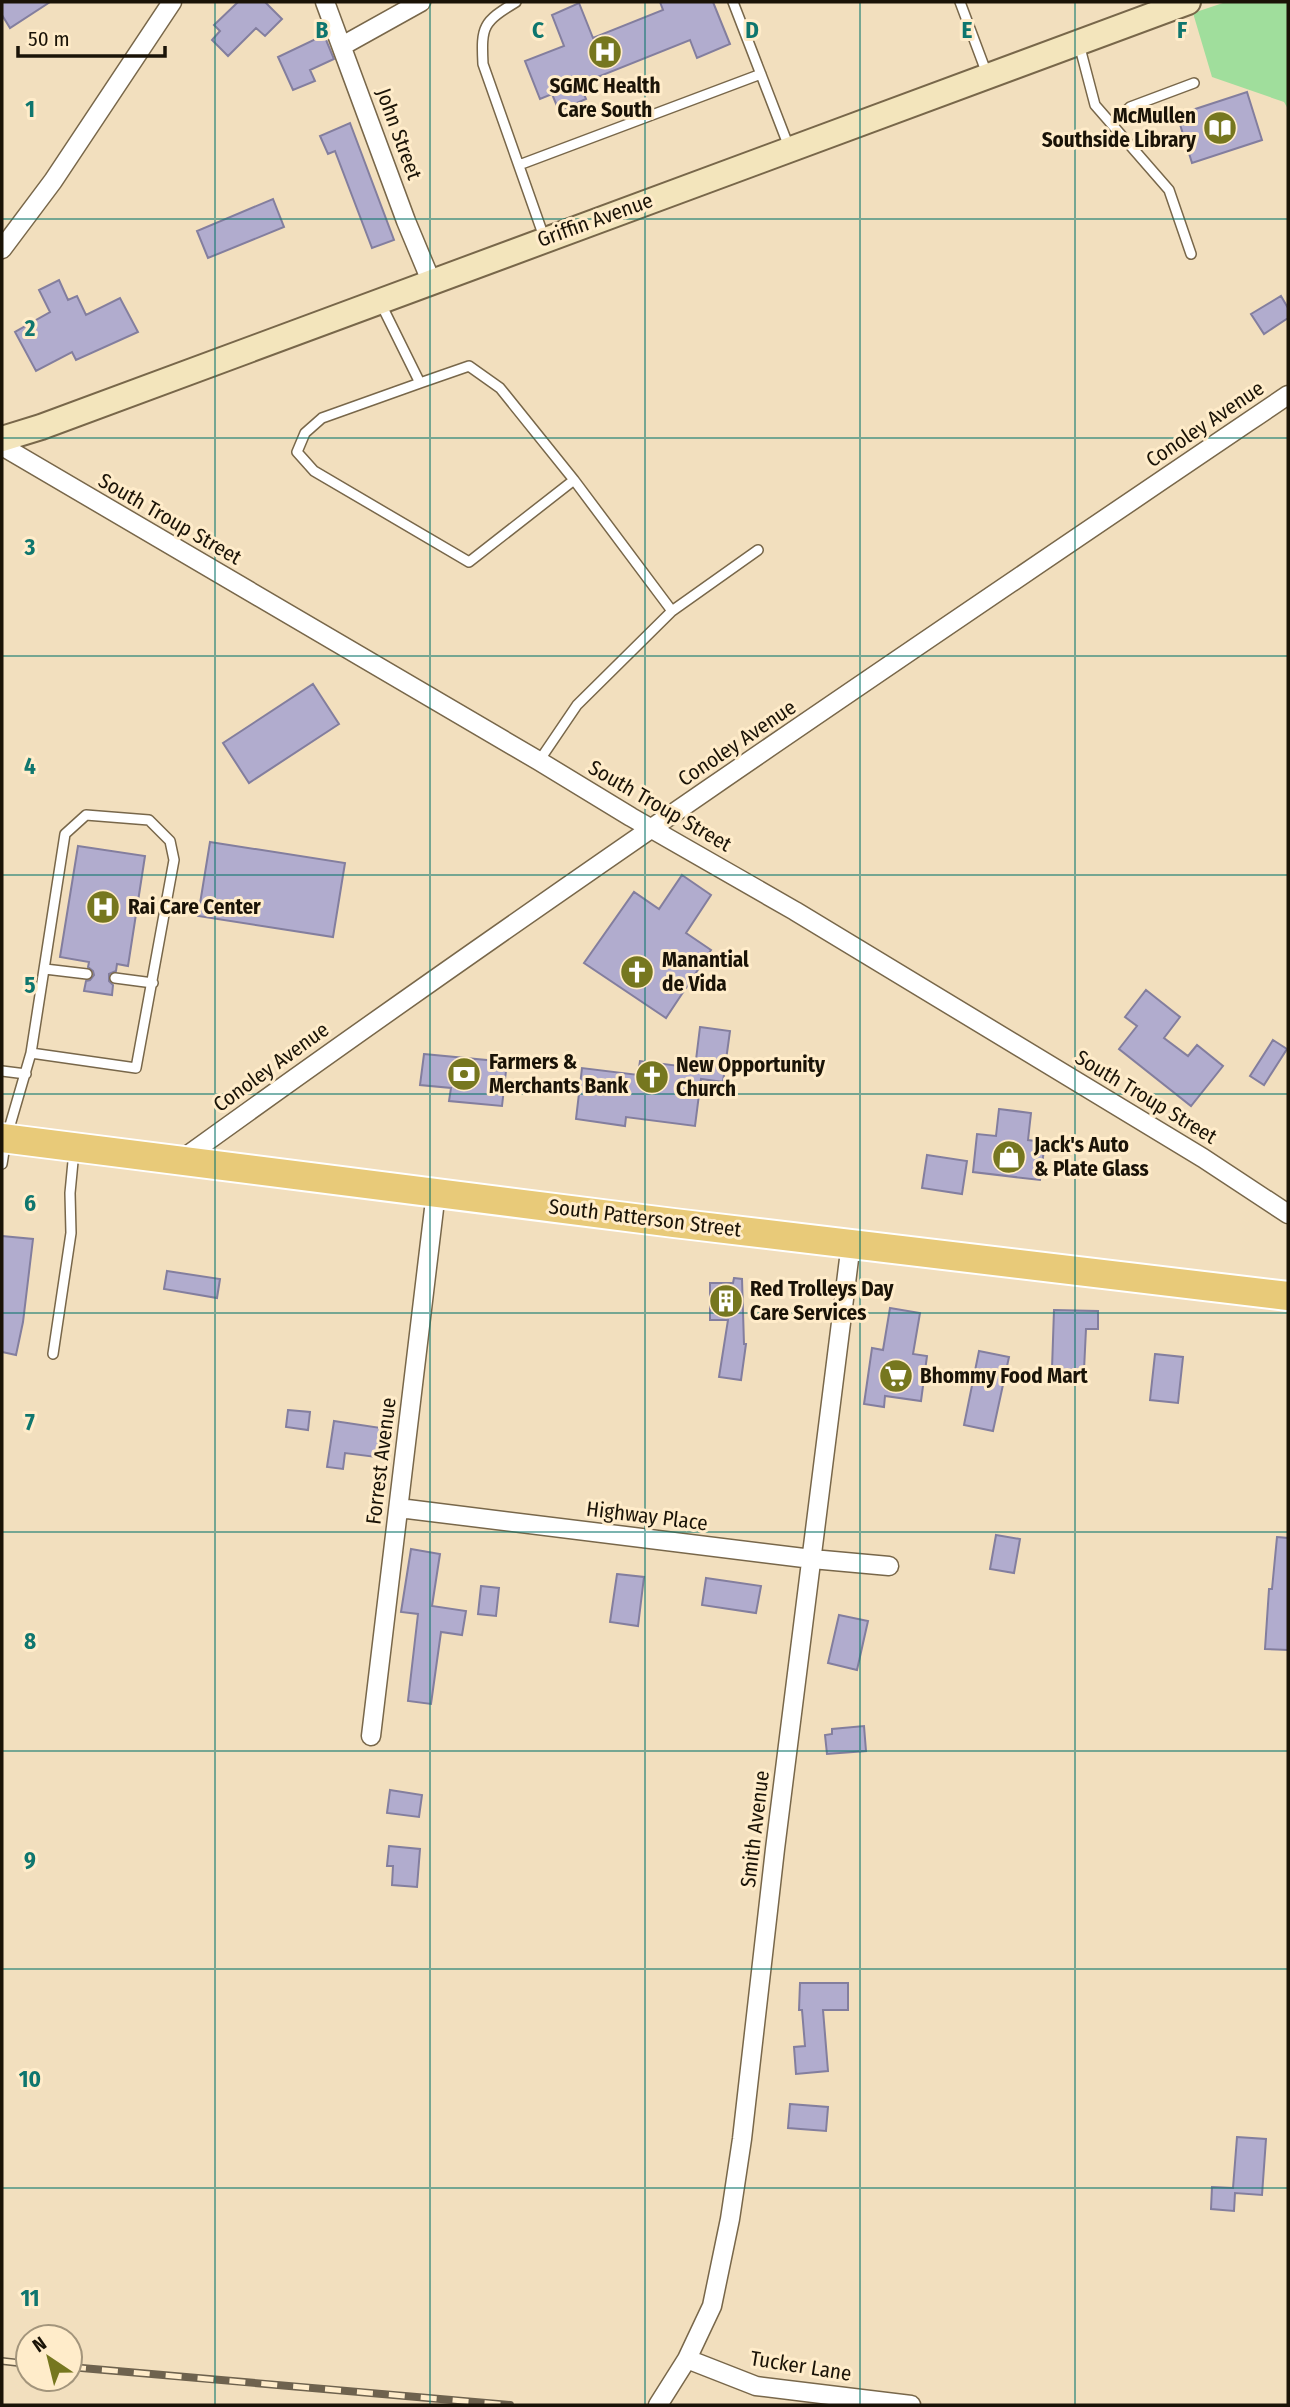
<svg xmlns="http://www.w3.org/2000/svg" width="1290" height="2407" viewBox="0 0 1290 2407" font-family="'Fira Sans Condensed',sans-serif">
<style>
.green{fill:#a0de9c}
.building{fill:#b1acce;stroke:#837e9e;stroke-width:2}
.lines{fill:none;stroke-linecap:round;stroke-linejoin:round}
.lane-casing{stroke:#78674a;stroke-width:12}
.street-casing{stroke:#78674a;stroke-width:21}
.secondary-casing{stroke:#78674a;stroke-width:28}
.primary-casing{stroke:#fff;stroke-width:32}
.lane{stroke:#fff;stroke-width:9}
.street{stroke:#fff;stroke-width:18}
.secondary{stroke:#f3e5bc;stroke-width:24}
.primary{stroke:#e8ca79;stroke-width:28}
.rail-casing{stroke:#6e624e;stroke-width:8}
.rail{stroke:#ffecca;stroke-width:5;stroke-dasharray:16;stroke-linecap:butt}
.grid{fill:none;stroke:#0f766e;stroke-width:2;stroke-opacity:0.55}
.labels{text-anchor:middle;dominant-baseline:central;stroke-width:6;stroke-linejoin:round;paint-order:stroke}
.poi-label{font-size:21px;font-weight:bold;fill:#1a1307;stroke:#ffecca;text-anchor:start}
.street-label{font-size:21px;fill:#1a1307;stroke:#ffecca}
.grid-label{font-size:23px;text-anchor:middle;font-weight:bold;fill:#0f766e;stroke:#ffecca;stroke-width:6;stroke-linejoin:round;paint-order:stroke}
</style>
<rect width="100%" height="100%" fill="#f2dfbe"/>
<path class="green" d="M1226,2H1288V109L1284,102L1212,77L1193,13Z"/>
<path class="building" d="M2,2H50L10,28L2,15Z
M238,2H265L282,19L265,36L256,28L228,56L212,40L220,31L214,25Z
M660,2H713L730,44L697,58L690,40L580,84L586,99L559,111L552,94L540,99L525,61L564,46L552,15L579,3L593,38L663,10Z
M324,35L334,59L310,70L315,81L293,90L278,57Z
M1247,92L1262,140L1192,163L1177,115Z
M350,123L394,240L372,248L335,151L328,154L320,136Z
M273,199L284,227L208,258L197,231Z
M59,280L68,300L77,296L86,315L120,298L138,332L76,360L72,352L36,371L15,332L50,312L39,290Z
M1281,296L1288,308V318L1264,334L1251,314Z
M313,684L339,724L249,783L223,743Z
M210,842L345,863L333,937L198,916Z
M78,846L145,856L128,966L117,964L116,971L109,974V981L113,985L112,995L84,991L86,981L90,980L94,975L93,971L88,967L89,962L60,957Z
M682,875L711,895L686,933L711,950L666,1018L584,963L634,892L659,909Z
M1146,990L1180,1017L1164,1038L1188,1056L1197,1045L1223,1066L1191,1106L1119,1049L1137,1026L1125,1017Z
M700,1027L730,1031L723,1082L701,1079L695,1126L626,1117L625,1126L576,1119L582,1068L638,1075L640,1061L695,1068Z
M1273,1040L1287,1049L1264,1085L1250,1076Z
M424,1054L507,1062L502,1106L449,1101L451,1088L420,1085Z
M999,1109L1031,1113L1028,1140L1045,1142L1040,1180L973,1172L977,1134L996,1136Z
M927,1155L967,1161L962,1194L922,1188Z
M2,1236L33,1239L23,1322L16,1355L2,1352Z
M167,1271L220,1279L217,1298L164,1289Z
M734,1278L742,1279L744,1344H746L741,1380L719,1377L728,1320H710V1283H733Z
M890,1308L920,1313L913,1354L927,1356L921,1401L885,1396L884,1407L864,1404L872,1348L883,1350Z
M1054,1310L1098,1311V1329H1086L1084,1370L1052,1369Z
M979,1351L1009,1357L993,1431L964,1425Z
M1155,1354L1183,1357L1178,1403L1150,1400Z
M288,1410L310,1412L308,1430L286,1427Z
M334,1421L381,1428L376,1457L345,1453L343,1469L327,1467Z
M996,1535L1020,1539L1014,1573L990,1569Z
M1277,1537L1288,1538V1650L1265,1649L1269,1589H1272Z
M411,1549L440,1554L432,1606L466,1611L462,1635L441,1632L431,1704L408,1701L418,1614L401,1612Z
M617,1574L644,1577L638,1626L610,1622Z
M706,1578L761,1586L756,1613L702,1605Z
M481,1586L499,1588L496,1616L478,1614Z
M839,1615L868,1621L857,1670L828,1663Z
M864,1726L866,1751L827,1754L825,1735L832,1734V1729Z
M390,1790L422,1795L419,1817L387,1813Z
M389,1846L420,1849L417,1887L392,1885L393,1866H387Z
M800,1983H848V2010H823L828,2071L796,2074L794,2047L805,2046L802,2010H799Z
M790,2104L828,2107L826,2131L788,2128Z
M1237,2137L1266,2139L1262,2195L1235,2193L1234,2211L1211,2209L1212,2187L1233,2188Z"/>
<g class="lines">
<g class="lane-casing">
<path id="lane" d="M516,2C483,22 481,26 483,64L544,237
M733,2L789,147
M960,2L987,74
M1079,44L1095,105L1169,190L1191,254
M1112,124L1130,107L1194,83
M519,165L761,74
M380,302L420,383L322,418L305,433L297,452L314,471L469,562L574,480L500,388L469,366L420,383
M574,480L672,611
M539,761L577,705L672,611L758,550
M45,969L87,974
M115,978L153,983
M2,1071L26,1074
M2,1164L6,1139L31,1053L136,1068L174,860L170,841L149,820L86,815L65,834L31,1053
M53,1354L71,1233L70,1193L74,1151"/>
</g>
<g class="street-casing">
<path id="street" d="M325,2L406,221L431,281
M342,46L421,2
M2,249L53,181L172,2
M2,446L539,761L631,817L795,911L1203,1158L1288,1214
M181,1160C545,897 917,646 1288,395
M399,1508L812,1559L889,1566
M371,1736L436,1192
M687,2359L756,2386L911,2405
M658,2405L687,2359L712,2306L730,2219L742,2139L775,1849L851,1243"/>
</g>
<g class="secondary-casing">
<path id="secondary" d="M2,439L41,427L1188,2"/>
</g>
<g class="primary-casing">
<path id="primary" d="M2,1138L674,1223L1288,1296"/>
</g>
<use href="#lane" class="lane"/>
<use href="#street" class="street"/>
<use href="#secondary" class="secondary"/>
<use href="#primary" class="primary"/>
<g class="rail-casing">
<path id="rail" d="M2,2361L28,2364
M70,2367L510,2405"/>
</g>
<use href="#rail" class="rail"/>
</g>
<path class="grid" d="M215,2V2405M430,2V2405M645,2V2405M860,2V2405M1075,2V2405M2,219H1288M2,438H1288M2,656H1288M2,875H1288M2,1094H1288M2,1313H1288M2,1532H1288M2,1751H1288M2,1969H1288M2,2188H1288"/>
<defs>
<g id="hospital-disc" transform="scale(1.75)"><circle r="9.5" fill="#76771f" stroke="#ffecca"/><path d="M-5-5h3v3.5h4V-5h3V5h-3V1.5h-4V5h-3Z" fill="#fff"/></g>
<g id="library-disc" transform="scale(1.75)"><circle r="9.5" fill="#76771f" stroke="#ffecca"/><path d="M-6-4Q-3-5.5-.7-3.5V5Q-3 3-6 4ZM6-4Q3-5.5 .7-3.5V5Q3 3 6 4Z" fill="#fff"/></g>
<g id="church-disc" transform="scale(1.75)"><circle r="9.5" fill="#76771f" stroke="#ffecca"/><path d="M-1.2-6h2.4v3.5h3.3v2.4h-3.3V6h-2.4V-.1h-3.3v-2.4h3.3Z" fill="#fff"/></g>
<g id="bank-disc" transform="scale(1.75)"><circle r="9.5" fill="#76771f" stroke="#ffecca"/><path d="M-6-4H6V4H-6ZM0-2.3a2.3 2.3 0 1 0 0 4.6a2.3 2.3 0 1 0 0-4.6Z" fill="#fff"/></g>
<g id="shop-disc" transform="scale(1.75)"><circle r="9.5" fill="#76771f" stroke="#ffecca"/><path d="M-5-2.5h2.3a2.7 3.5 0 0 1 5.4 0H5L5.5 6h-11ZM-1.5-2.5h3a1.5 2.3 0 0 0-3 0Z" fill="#fff"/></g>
<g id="building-disc" transform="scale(1.75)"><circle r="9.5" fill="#76771f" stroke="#ffecca"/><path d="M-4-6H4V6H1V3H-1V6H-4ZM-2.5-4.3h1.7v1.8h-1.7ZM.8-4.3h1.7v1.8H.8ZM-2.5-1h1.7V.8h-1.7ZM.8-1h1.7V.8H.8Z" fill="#fff"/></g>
<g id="supermarket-disc" transform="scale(1.75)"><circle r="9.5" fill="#76771f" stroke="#ffecca"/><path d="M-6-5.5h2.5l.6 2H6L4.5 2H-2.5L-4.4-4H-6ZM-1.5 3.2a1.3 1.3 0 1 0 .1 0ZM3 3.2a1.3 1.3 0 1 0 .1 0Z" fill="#fff"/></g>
</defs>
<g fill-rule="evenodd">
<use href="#hospital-disc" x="605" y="52"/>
<use href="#library-disc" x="1220" y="128"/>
<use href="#hospital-disc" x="103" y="907"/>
<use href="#church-disc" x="637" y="972"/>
<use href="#bank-disc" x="464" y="1074"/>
<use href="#church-disc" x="652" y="1077"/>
<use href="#shop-disc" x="1009" y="1157"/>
<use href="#building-disc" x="726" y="1301"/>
<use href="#supermarket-disc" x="896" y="1376"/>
</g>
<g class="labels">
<g class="poi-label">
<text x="605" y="86" text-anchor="middle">SGMC Health<tspan x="605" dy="24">Care South</tspan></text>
<text x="1196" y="116" text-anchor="end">McMullen<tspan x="1196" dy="24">Southside Library</tspan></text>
<text x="128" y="907">Rai Care Center</text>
<text x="662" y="960">Manantial<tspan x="662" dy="24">de Vida</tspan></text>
<text x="489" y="1062">Farmers &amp;<tspan x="489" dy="24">Merchants Bank</tspan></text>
<text x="676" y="1065">New Opportunity<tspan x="676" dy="24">Church</tspan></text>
<text x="1034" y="1145">Jack's Auto<tspan x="1034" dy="24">&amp; Plate Glass</tspan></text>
<text x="750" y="1289">Red Trolleys Day<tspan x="750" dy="24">Care Services</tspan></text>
<text x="920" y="1376">Bhommy Food Mart</text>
</g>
<g class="street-label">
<text transform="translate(399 134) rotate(70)">John Street</text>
<text transform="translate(595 220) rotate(-20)">Griffin Avenue</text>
<text transform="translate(1205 424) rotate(-34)">Conoley Avenue</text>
<text transform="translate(170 519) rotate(30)">South Troup Street</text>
<text transform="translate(737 743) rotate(-34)">Conoley Avenue</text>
<text transform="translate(660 806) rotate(30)">South Troup Street</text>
<text transform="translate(271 1067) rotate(-36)">Conoley Avenue</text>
<text transform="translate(1146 1097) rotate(31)">South Troup Street</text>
<text transform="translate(645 1218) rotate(7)">South Patterson Street</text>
<text transform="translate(381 1461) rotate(-83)">Forrest Avenue</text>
<text transform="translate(647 1516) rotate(7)">Highway Place</text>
<text transform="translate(755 1829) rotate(-83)">Smith Avenue</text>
<text transform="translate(801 2366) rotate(9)">Tucker Lane</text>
</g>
</g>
<g class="grid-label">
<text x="322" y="38">B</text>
<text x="538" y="38">C</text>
<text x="752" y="38">D</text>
<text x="967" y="38">E</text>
<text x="1182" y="38">F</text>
<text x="30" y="117">1</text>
<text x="30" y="336">2</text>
<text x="30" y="555">3</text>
<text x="30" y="774">4</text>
<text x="30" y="993">5</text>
<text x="30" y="1211">6</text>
<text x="30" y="1430">7</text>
<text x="30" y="1649">8</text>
<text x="30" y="1868">9</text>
<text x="30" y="2087">10</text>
<text x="30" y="2306">11</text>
</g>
<rect width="1290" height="2407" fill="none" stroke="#1a1307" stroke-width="7"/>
<g transform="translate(49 2358) rotate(325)"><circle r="33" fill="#ffecca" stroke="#a3957c" stroke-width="2"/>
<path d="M0-5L12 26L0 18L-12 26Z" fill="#76771f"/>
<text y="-10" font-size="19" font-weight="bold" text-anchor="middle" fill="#1a1307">N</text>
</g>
<path d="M18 46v10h147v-10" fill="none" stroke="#1a1307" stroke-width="3.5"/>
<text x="28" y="46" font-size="21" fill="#1a1307" stroke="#ffecca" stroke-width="5" paint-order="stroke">50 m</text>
</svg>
